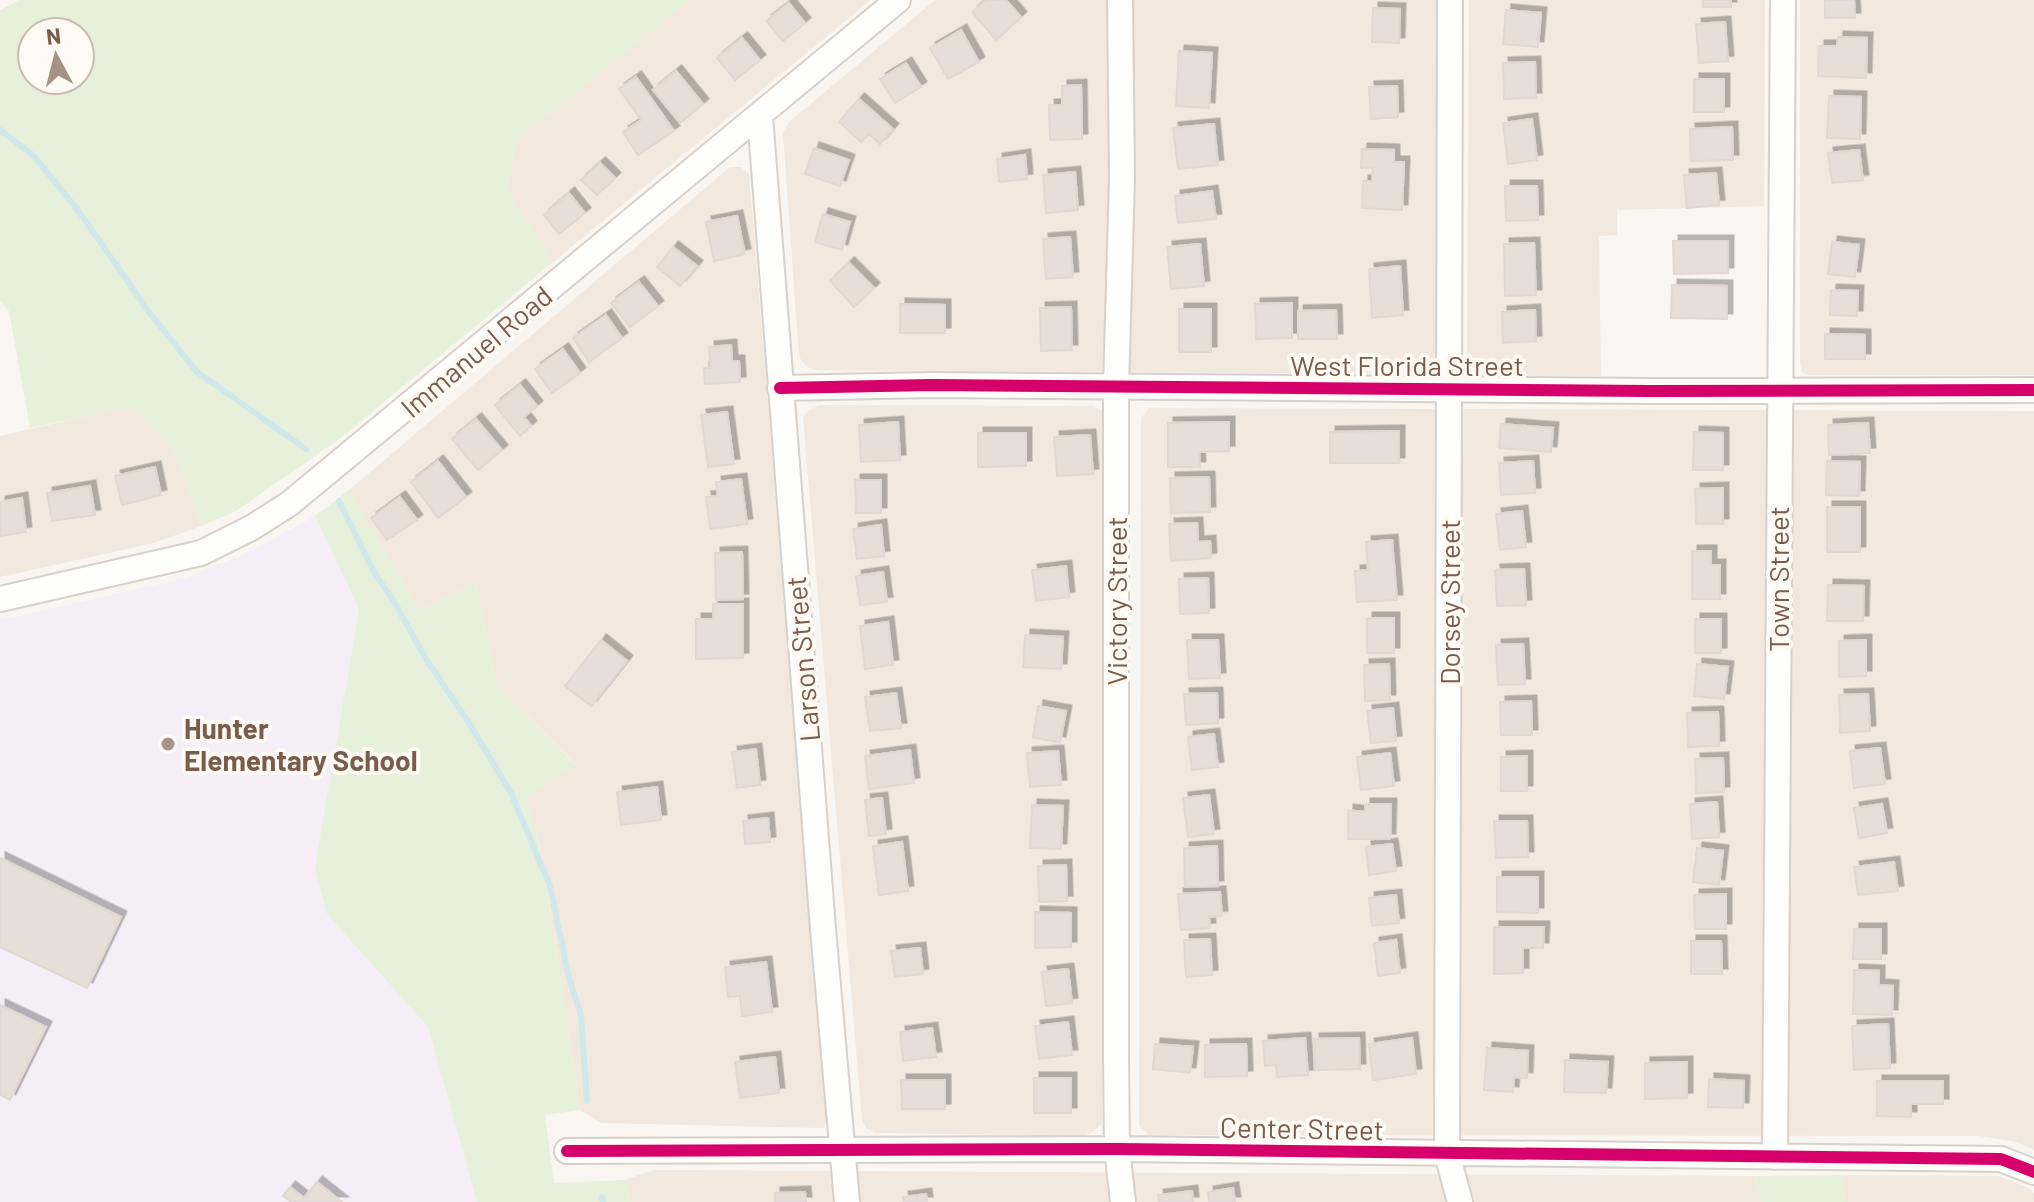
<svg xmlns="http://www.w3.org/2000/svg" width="2034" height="1202" viewBox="0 0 2034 1202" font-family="Barlow,sans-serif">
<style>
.residential{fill:#f2e8de}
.education{fill:#f6eef6}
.green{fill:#e7f0db;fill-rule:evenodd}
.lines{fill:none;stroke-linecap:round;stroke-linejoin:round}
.stream{stroke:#d0e8ea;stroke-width:6}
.building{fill:#e6ded7;stroke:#e2d8d2;stroke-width:2;filter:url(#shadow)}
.minor-casing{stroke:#d7d1cb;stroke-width:28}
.minor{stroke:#fefefd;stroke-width:24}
.cycleway-casing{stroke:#fffaf3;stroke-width:17}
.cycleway{stroke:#d6006c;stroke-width:12}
.poi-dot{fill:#a69286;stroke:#fffaf3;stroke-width:3}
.labels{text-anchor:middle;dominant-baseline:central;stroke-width:8;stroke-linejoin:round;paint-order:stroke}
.street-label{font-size:28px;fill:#7a5c4d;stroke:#fffaf3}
.poi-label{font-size:28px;font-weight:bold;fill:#7a5c4d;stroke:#fffaf3;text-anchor:start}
</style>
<defs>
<filter id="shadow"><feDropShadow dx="5.5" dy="-5.5" stdDeviation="0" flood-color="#0004"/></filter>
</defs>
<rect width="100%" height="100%" fill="#f9f5f0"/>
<path class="residential" d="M689,0H871L553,262L506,189L517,140Z
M935,0H1438L1435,359L1429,369L1421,374L814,370L806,366L799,357L783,133L789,122Z
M1469,0H1765L1764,206L1617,210V235L1599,236L1601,376L1479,377L1471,371L1467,361Z
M1800,0H2034V375H1808L1802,372L1800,363Z
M730,167H741L749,175L827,1120L823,1128L601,1123L580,1110L542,854L526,797L576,764L496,683L476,582L419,610L349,490Z
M819,405L1092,406L1101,410L1105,419L1102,1123L1094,1131L1083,1136L875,1133L866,1128L862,1120L803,417L808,411Z
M131,406L175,452L201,526L154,543L0,577V436Z
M1149,408L2034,411V1150L2016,1142L1979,1136L1149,1135L1139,1126L1141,418Z
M653,1170L1754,1176L1762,1202H631L625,1180Z
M1842,1175L1998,1176L2029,1188L2034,1193V1202H1845Z"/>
<path class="education" d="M315,516L359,609L315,869L327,914L428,1027L477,1202H0V620L186,578L247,553Z"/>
<path class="green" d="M19,0H689L517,140L506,189L553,262L342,437L236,511L201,526L175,452L131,407L30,428L9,311L0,301V10ZM32,32H80V80H32Z
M349,490L419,610L476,582L496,683L576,765L526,797L542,854L580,1110L545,1115L554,1183L625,1180L631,1202H477L428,1027L327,914L315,868L359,609L315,516Z
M1842,1175L1845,1202H1762L1754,1176Z"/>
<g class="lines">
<path class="stream" d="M0,130L34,156L80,213L149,312L197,372L306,449
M339,501L375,574L395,603L424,656L469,723L511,793L550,886L569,978L581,1015L587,1101
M602,1197L603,1202"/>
</g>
<path class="building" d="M986,0H1006L1021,17L996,40L972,12Z
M1703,0H1731V7H1703Z
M1825,0H1854L1855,18H1825Z
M789,3L805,23L783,41L766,21Z
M1373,8L1400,9L1399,43L1372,42Z
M1506,10L1541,13L1538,47L1503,44Z
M1725,22L1728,61L1699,63L1696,24Z
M961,30L979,62L948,79L930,48Z
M1838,37L1867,38L1866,78L1818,76L1819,46H1837Z
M742,38L760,60L735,80L717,58Z
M1179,51L1212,53L1209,108L1176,106Z
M1535,62L1536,98L1504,99L1503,63Z
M906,63L921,87L895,103L880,79Z
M676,71L703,104L680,123L653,90Z
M636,77L674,131L638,155L623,132L641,120L619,89Z
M1694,79H1724V112H1694Z
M1081,85L1082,139L1050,140L1049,105H1062V86Z
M1397,86L1398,117L1371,119L1369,87Z
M1829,96L1861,97L1860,139L1827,138Z
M859,99L893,129L880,144L869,134L861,142L839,122Z
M1532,119L1537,160L1508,164L1503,123Z
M1214,124L1218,165L1178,169L1173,128Z
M1732,127L1733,160L1691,161L1690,129Z
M814,148L849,160L840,186L805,174Z
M1362,149L1394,150V162H1404L1402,210L1362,208L1363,181H1372L1373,168H1361Z
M1859,150L1863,180L1832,183L1828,153Z
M1025,155L1027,179L999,182L997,159Z
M600,163L615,178L597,195L581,180Z
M1075,172L1078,210L1046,213L1043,175Z
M1716,173L1719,205L1687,208L1684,175Z
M1505,186H1537L1538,220L1506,221Z
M1212,191L1216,219L1178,223L1175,196Z
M569,193L585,213L559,234L544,215Z
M823,214L850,222L842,250L815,242Z
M737,216L745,254L714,261L706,222Z
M1070,237L1073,277L1046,279L1043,239Z
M1673,241H1728V273L1674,274Z
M1832,242L1859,245L1855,277L1828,274Z
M1534,243L1536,295L1505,296L1504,244Z
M1200,244L1204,286L1171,289L1167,247Z
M673,247L697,266L680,286L657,267Z
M849,263L874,288L854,307L830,281Z
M1400,266L1403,315L1372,318L1369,269Z
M639,282L658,306L630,327L611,303Z
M1672,285L1727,286V319L1671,318Z
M1831,290L1858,291L1857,316L1830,315Z
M1292,303V338L1256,339L1255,304Z
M900,304L945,305V333H900Z
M1071,307L1072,350L1041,351L1040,308Z
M1179,309H1211V352H1179Z
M1336,310L1337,339H1298V311Z
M1535,310L1536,341L1503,343L1502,312Z
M606,315L622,338L589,362L573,338Z
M1825,334L1865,335V359H1825Z
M731,345L732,361H739L740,382L705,384L704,368H711L709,347Z
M563,349L580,373L552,393L535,369Z
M520,385L537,406L524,417L531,426L520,436L495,405Z
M727,412L734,464L708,467L701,415Z
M476,419L502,450L478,470L452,439Z
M898,422L900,460L861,462L859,425Z
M1229,422V451L1199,452L1200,467H1168V423Z
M1868,423L1870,453L1829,455L1828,425Z
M1501,424L1553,428L1551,452L1499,448Z
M1399,431V463H1330V432Z
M1694,432L1723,433V470H1693Z
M978,433H1026V466L978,467Z
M1090,435L1093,474L1057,476L1054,437Z
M438,461L466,497L438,518L411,482Z
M1533,461L1535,493L1501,495L1499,463Z
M1827,461L1860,462L1859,496L1826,495Z
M155,467L161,495L122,505L115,476Z
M1209,477L1210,512L1171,513L1170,478Z
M741,479L747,524L710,529L706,497L718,496L716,482Z
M855,480H881V513H856Z
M90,486L95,515L52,521L47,493Z
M1723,488V524H1696L1695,489Z
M400,497L417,520L387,540L371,518Z
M22,498L26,532L0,536V502Z
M1827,507H1860V552H1827Z
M1522,511L1526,547L1500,550L1496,514Z
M1197,523L1198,542L1210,541L1211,558L1171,561L1169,524Z
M881,525L884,556L857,559L853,529Z
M1392,540L1397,600L1357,602L1355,571L1368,570L1366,542Z
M1692,551H1711V565H1720V599H1692Z
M742,552L743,599L716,600L715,553Z
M1066,566L1069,597L1036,601L1032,570Z
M1524,569L1526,605L1497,606L1495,570Z
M883,572L887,602L860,605L856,576Z
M1208,578L1209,613L1180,614L1179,579Z
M1828,585L1864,586L1863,621H1827Z
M713,604H743V658L696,659V619H713Z
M1367,618H1394V653H1367Z
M1695,619H1721V653H1695Z
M888,622L893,665L865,669L860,626Z
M1025,635L1063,637L1061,669L1023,667Z
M601,640L627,661L591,706L565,686Z
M1187,640H1218L1220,678L1189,679Z
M1866,640V676L1839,677V641Z
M1523,644L1525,684L1498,685L1496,645Z
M1389,664L1390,700L1365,701L1364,665Z
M1697,664L1728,667L1724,699L1694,696Z
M896,693L901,728L870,731L865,697Z
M1217,693L1218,723L1186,725L1184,694Z
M1868,694L1870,731L1840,733L1839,695Z
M1531,701L1532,735H1501L1500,702Z
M1038,706L1066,711L1060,742L1033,738Z
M1393,708L1396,741L1371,743L1367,711Z
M1718,712L1719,746L1688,747L1687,713Z
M1214,734L1218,767L1192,770L1188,737Z
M1880,748L1885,784L1854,788L1850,751Z
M756,749L760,785L737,788L732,752Z
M910,750L914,783L869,789L865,756Z
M1058,751L1061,785L1030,787L1027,753Z
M1390,753L1394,786L1361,790L1357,757Z
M1527,756V791H1501V757Z
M1723,758L1724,792L1696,793L1695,759Z
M657,787L661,820L621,825L617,792Z
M1209,795L1214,834L1188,837L1183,798Z
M882,798L886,834L869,836L865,800Z
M1717,802L1719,837L1692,839L1690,804Z
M1365,804H1391L1390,839H1348V810L1365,812Z
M1882,804L1887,833L1859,838L1854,808Z
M1032,805L1063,806L1061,849L1030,848Z
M768,818L770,842L745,844L743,821Z
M1494,821H1527L1528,857L1496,858Z
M902,842L908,891L879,895L873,846Z
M1392,844L1396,871L1369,875L1366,847Z
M1217,846L1218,886L1185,887L1184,848Z
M1697,848L1723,851L1719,885L1693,882Z
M0,858L121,917L87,988L0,947Z
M1894,862L1898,891L1858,895L1854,867Z
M1066,865L1067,901L1039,902L1038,866Z
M1497,877H1538V913L1497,912Z
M1220,892L1222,916L1209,917L1210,928L1181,930L1178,894Z
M1726,894V929H1695L1694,895Z
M1396,895L1399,923L1372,926L1369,898Z
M1035,912L1071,913V947L1035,948Z
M1494,927H1544L1543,948H1523V973L1494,974Z
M1854,929H1881V959H1853Z
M1210,939L1212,975L1186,977L1184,940Z
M1396,940L1400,973L1378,976L1374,943Z
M1691,941H1721L1722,974H1691Z
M920,948L923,974L895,977L891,951Z
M766,962L772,1012L742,1016L740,996L728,997L725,967Z
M1068,969L1072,1003L1046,1006L1042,972Z
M1854,970L1879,971V985L1893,986L1892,1015L1853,1014Z
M0,1005L46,1027L10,1100L0,1095Z
M1068,1022L1072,1055L1039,1059L1035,1026Z
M1888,1024L1890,1068L1854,1070L1852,1026Z
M932,1028L936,1057L903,1061L900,1032Z
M1305,1038L1308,1075L1277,1077L1276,1065L1265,1066L1263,1041Z
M1359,1038L1360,1069L1315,1070L1314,1039Z
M1412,1038L1416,1074L1373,1080L1369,1044Z
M1155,1044L1193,1047L1190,1073L1153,1069Z
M1246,1044L1247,1076L1205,1077V1045Z
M1487,1048L1528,1051L1527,1078L1514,1077L1513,1092L1484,1090Z
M775,1057L779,1093L740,1098L735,1062Z
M1565,1060L1608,1062L1606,1093L1564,1092Z
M1687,1062V1098L1645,1099V1063Z
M1034,1078H1071V1113H1034Z
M1709,1079L1744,1081L1743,1108L1708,1107Z
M901,1080H945V1109H902Z
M1877,1081H1943V1104H1911V1117L1877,1116Z
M317,1182L342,1202H291L283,1196L290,1187L304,1198Z
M1233,1188L1235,1202H1209L1208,1192Z
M1192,1191L1193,1202H1159L1158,1195Z
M805,1192L806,1202H775V1193Z
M926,1194L927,1202H904L903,1197Z"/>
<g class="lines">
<g class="minor-casing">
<path id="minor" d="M1120,0L1122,178L1116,388V1056L1117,1149L1123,1202
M1450,0L1447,1154L1460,1202
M760,116L823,929L847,1202
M780,388L931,385L1649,391L2034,390
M0,599L201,553L253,527L289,504L898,0
M567,1151L1117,1149L2001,1159L2034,1172
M1775,1157L1783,0"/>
</g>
<use href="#minor" class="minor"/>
<g class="cycleway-casing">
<path id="cycleway" d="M780,388L931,385L1649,391L2034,390
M567,1151L1117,1149L2001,1159L2034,1172"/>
</g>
<use href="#cycleway" class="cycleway"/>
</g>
<circle class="poi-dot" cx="168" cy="744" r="8"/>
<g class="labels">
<g class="street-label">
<text transform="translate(476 351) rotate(-40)">Immanuel Road</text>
<text x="1407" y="365">West Florida Street</text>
<text transform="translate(1778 579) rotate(-90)">Town Street</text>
<text transform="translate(1116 601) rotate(-90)">Victory Street</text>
<text transform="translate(1449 602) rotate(-90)">Dorsey Street</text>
<text transform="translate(802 659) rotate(-95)">Larson Street</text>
<text transform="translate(1302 1128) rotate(1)">Center Street</text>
</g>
<g class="poi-label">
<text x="184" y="728">Hunter<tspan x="184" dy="32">Elementary School</tspan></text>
</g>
</g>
<g transform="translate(56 56) rotate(353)"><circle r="38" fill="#fffaf3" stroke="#cabbb1" stroke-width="2"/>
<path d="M0-6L14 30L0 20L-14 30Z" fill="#a69286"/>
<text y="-12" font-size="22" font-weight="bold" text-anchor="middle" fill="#7a5c4d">N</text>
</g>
</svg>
